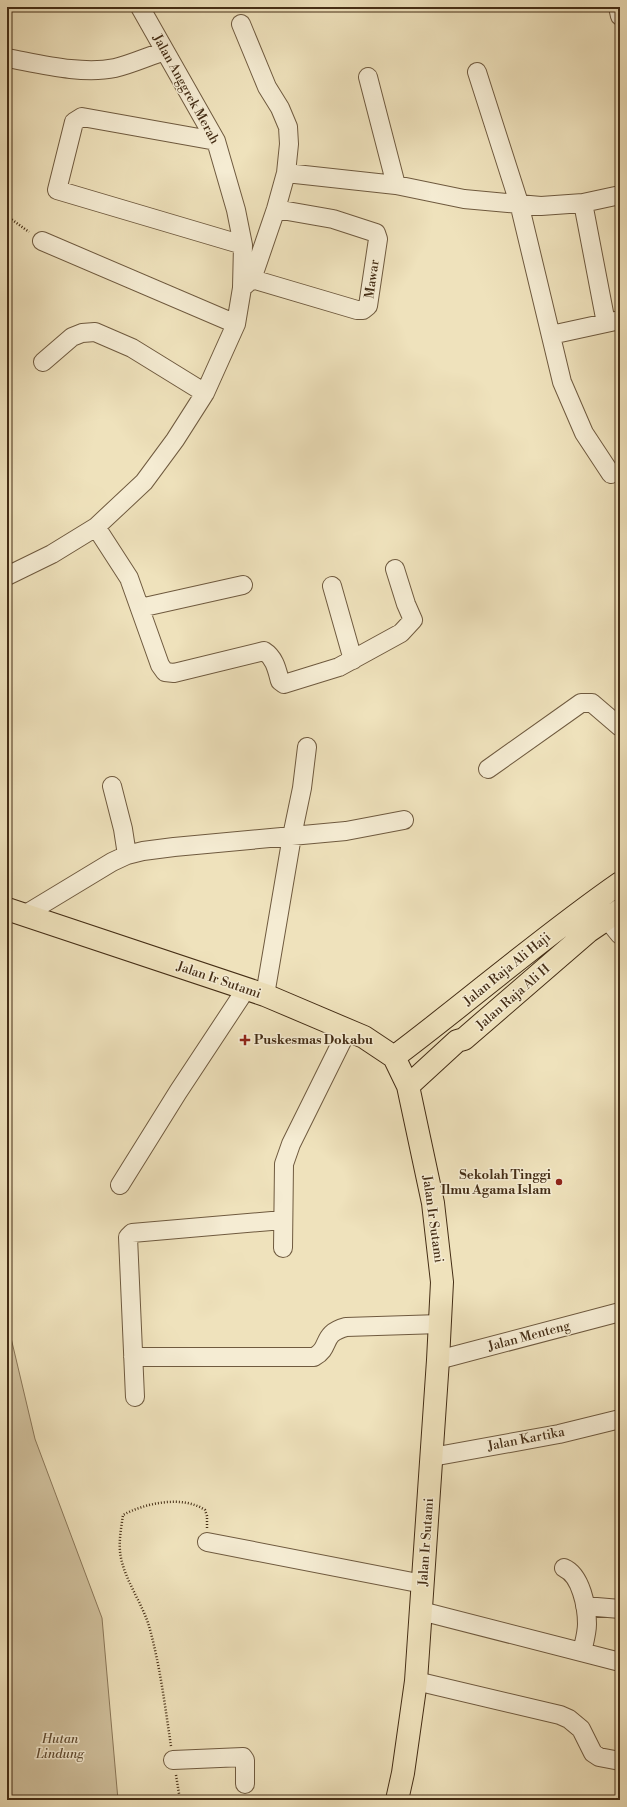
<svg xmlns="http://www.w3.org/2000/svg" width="627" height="1807" viewBox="0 0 627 1807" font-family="'Libre Bodoni',serif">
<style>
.green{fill:#d2c3a0;stroke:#8b785a}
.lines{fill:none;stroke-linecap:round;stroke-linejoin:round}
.minor-casing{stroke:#6f5a3f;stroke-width:20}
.major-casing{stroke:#442d15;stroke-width:24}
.path{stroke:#442d15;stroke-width:2.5;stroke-dasharray:1 2;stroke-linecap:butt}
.minor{stroke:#f5ecd3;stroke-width:18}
.major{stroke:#efe2bc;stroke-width:22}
.poi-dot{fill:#8f2418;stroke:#f5ecd3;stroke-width:1.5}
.labels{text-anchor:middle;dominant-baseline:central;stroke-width:3;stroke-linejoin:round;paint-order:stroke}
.street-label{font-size:13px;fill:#442d15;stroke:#f5ecd3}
.poi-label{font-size:13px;font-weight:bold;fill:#442d15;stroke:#f5ecd3;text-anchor:start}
.park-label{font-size:13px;font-style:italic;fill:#604b31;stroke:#f5ecd3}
</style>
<rect width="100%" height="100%" fill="#efe2bc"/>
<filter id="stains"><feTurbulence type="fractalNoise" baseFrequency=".005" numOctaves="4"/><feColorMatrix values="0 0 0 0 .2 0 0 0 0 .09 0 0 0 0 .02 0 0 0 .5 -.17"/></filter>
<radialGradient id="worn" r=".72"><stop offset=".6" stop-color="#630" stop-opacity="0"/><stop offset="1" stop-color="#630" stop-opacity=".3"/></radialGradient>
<path class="green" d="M7,1321L35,1439L102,1618L118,1800H7Z"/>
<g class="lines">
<g class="minor-casing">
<path id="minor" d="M618,7L620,16
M241,24L267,87L280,108L288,127L289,144L286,173L276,209L252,279L243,287
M7,58C40,64 82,75 115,68C132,64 149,56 165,51
M477,72L519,203L562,382L584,433L611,474
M368,77L396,185
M216,141L82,117L74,122L57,190L243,245
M286,173L396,185L464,199L541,206L583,203L620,195
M583,203L606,323
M42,241L236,324
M252,279L357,310H363L368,306L378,239L376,233L333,219L276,209
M551,335L620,320
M43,362L72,337L82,333L95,332L132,348L205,393
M96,527L129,578L160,665L165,672L174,673L264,651C275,658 277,670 280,681L284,684L339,667L401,633L413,620L406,604L395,569
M7,576L52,554L96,527L144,482L175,440L205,393L236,324L242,288L243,245L236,210L216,141L140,7
M332,586L353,660
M140,608L243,585
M488,769L581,703H592L620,727
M112,786L123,829L127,855
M26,914L112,862L127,855L143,851L174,847L346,831L404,820
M607,919L620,935
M265,995L292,836L302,788L307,747
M120,1185L178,1092L246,989
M283,1248L284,1164L291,1144L347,1031
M133,1357H314C332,1347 320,1334 346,1327L440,1324
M438,1360L620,1312
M135,1397L128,1237L132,1233L283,1220
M432,1457L559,1434L620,1419
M207,1542L423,1584
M564,1568C581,1575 587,1607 587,1624C587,1633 584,1643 582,1652
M585,1606L620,1609
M421,1611L620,1662
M416,1681L560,1715L569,1719L581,1729L593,1753L599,1757L620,1761
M173,1760L243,1757L245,1760V1784"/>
</g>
<g class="major-casing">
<path id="major" d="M7,909L265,995L364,1037L394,1057L408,1086L433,1203L442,1282L438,1360L416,1681L403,1773L397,1800
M394,1057C470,1000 542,937 620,883
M408,1086L457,1041L464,1039L589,931L620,910"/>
</g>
<path class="path" d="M7,216L29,232
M171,1746C165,1706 160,1665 149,1626C142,1603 126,1582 121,1558C118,1544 121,1529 123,1515C145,1503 183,1495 205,1510L207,1516V1528
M176,1775L180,1800"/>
<use href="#minor" class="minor"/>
<use href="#major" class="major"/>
</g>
<g class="poi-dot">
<path d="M243 1034h4v4h4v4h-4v4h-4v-4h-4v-4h4z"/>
<circle cx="559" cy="1182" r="4"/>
</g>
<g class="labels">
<g class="street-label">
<text transform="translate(186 89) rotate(61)">Jalan Anggrek Merah</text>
<text transform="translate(372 279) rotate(-82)">Mawar</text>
<text transform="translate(507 969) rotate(-39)">Jalan Raja Ali Haji</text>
<text transform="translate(219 980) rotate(19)">Jalan Ir Sutami</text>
<text transform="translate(513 997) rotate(-41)">Jalan Raja Ali H</text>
<text transform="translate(433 1219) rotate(82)">Jalan Ir Sutami</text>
<text transform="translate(529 1336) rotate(-15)">Jalan Menteng</text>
<text transform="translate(526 1439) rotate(-11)">Jalan Kartika</text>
<text transform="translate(426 1542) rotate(-86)">Jalan Ir Sutami</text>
</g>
<g class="poi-label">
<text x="254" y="1040">Puskesmas Dokabu</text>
<text x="551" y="1175" text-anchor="end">Sekolah Tinggi<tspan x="551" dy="15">Ilmu Agama Islam</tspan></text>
</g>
<g class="park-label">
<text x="60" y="1739">Hutan<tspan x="60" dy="15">Lindung</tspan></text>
</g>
</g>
<rect width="627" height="1807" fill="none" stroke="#efe2bc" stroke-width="24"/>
<rect x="8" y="8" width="611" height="1791" fill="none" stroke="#442d15" stroke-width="2"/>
<rect x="12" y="12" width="603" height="1783" fill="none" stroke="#442d15"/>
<rect width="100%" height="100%" filter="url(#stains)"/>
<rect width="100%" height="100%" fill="url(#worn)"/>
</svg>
